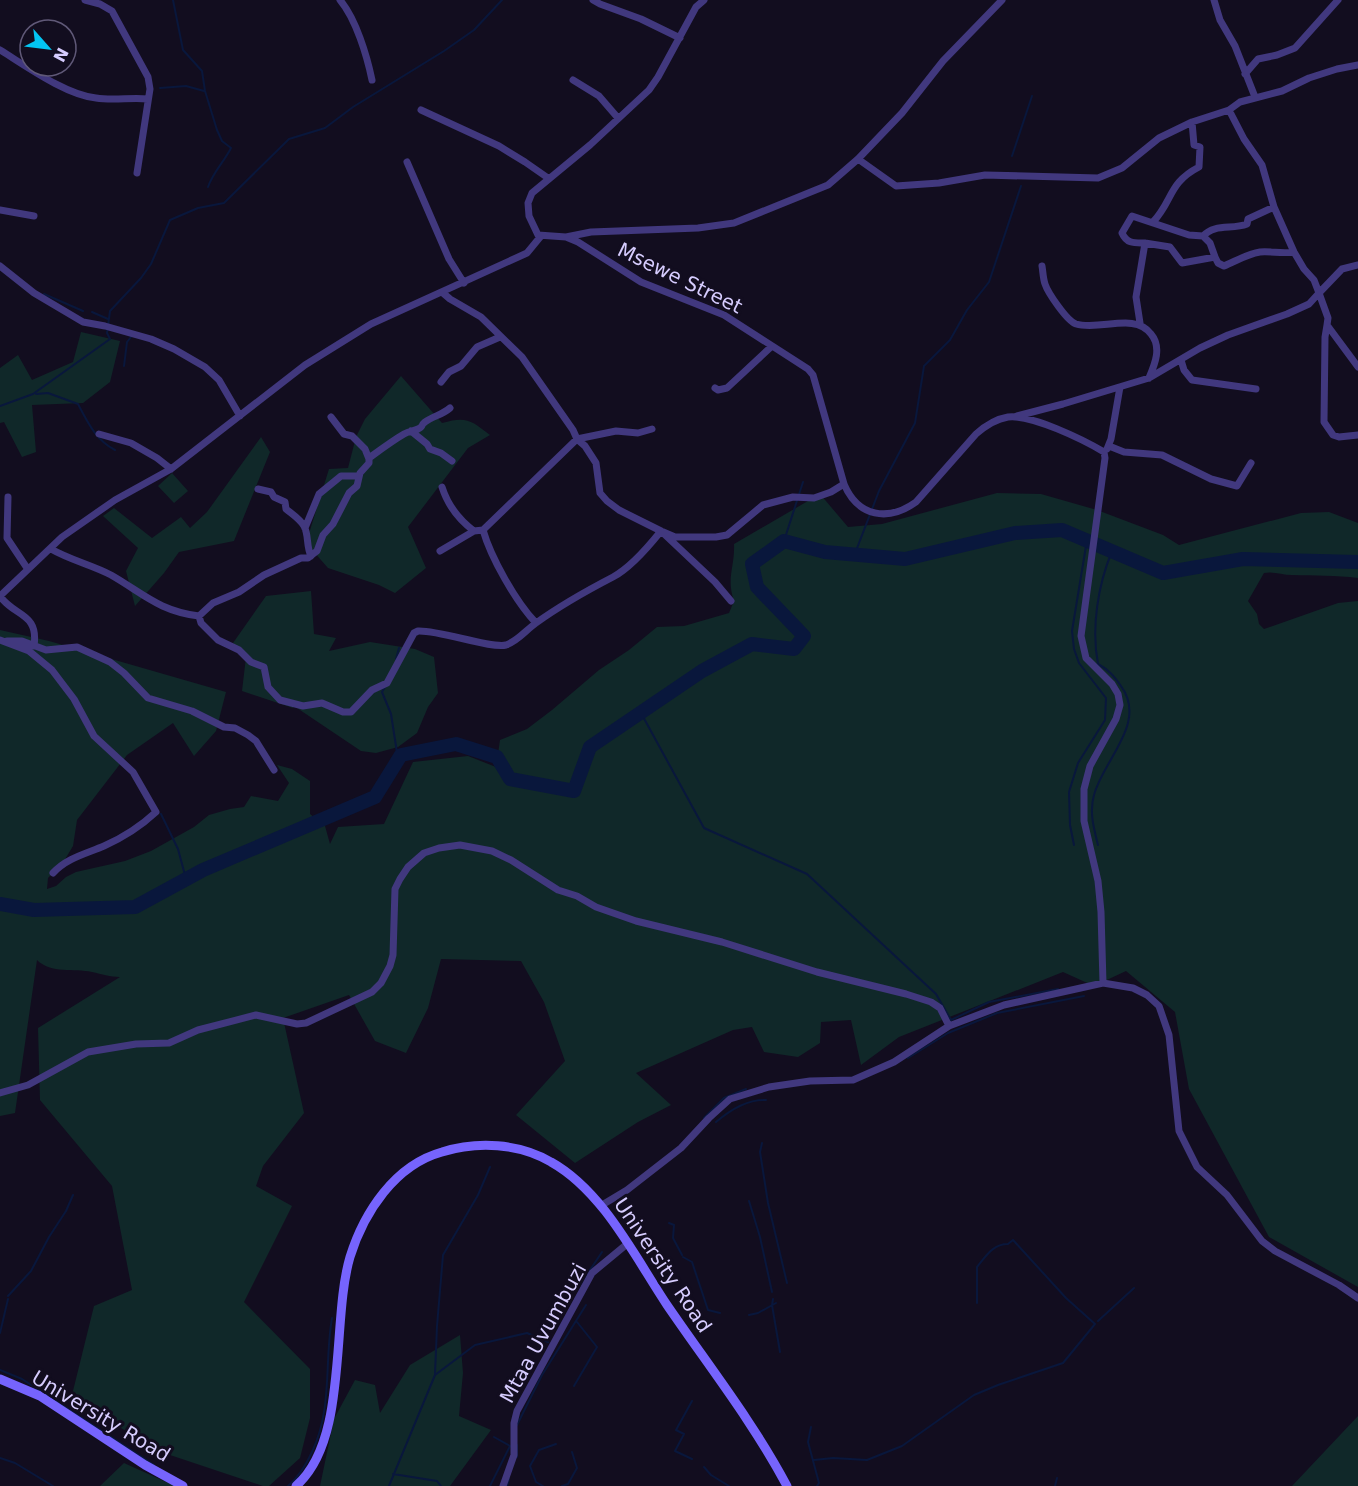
<svg xmlns="http://www.w3.org/2000/svg" width="1358" height="1486" viewBox="0 0 1358 1486" font-family="'DejaVu Sans',sans-serif">
<style>
.green{fill:#102829}
.lines{fill:none;stroke-linecap:round;stroke-linejoin:round}
.stream{stroke:#09173c;stroke-width:2}
.river{stroke:#09173c;stroke-width:14}
.street{stroke:#41387e;stroke-width:7}
.secondary{stroke:#7664fd;stroke-width:9}
.labels{text-anchor:middle;dominant-baseline:central;stroke-width:6;stroke-linejoin:round;paint-order:stroke}
.street-label{font-size:20px;fill:#d6ccfe;stroke:#120d1f}
</style>
<rect width="100%" height="100%" fill="#120d1f"/>
<path class="green" d="M81,332L120,341L110,382L83,403L32,405L36,452L22,457L4,422L0,423V368L18,355L32,380L73,362Z
M401,376L442,423C466,416 471,420 490,435L468,448L408,527L426,568L395,593L379,585L328,568L306,543L329,469L348,468L356,437L365,419Z
M261,437L270,452L234,541L179,552L164,573L135,606L126,571L138,548L103,516L114,508L152,538L181,517L190,528L207,512Z
M172,473L188,491L174,503L158,486Z
M997,493L1041,494L1097,510L1163,535L1179,545L1301,513L1329,512L1358,523V578C1336,575 1314,576 1292,575C1282,575 1273,571 1264,573L1248,601L1257,614L1259,624L1264,629L1338,603L1358,601V1287L1269,1237L1189,1089L1175,1012L1126,971L1094,986L1063,972L899,1037L861,1065L851,1020L821,1022L820,1043L798,1057L764,1052L752,1027L733,1030L636,1073L671,1105L638,1122L575,1163L516,1115L565,1061L544,1002L521,961L441,959L428,1008L406,1053L375,1041L349,995L283,1018L304,1113L263,1166L256,1186L292,1206L244,1302L310,1369V1418L300,1458L269,1486H263L164,1453L71,1399L94,1306L132,1290L112,1186L40,1100L38,1028L120,977C110,977 102,974 92,972C74,968 51,974 37,960L15,1113L0,1116V630L49,641L226,692L216,731L194,756L173,723L127,755L77,820L73,846L64,861L48,878L47,889L56,886L66,877L76,872L125,861L151,851L194,827L209,815L230,809L244,807L251,796L278,801L289,783L277,765L292,769L310,781V814L325,826L330,844L338,827L384,824L413,762L468,756L501,769L497,761L500,740L527,729L552,710L599,670L629,650L657,627L684,626L729,613L734,601C726,578 735,567 734,544L820,494L848,527L882,524Z
M311,591L314,634L336,638L329,651L370,642L415,649L434,657L438,693L428,707L417,733L398,747L376,753L361,751L294,706L293,708L242,691L246,657L233,643L266,596Z
M460,1335L463,1373L459,1416L491,1430L450,1486H320L334,1419L355,1380L375,1385L380,1413L410,1365Z
M1358,1416V1486H1292Z
M124,1463L175,1486H100Z"/>
<g class="lines">
<path class="stream" d="M173,0L183,50L202,71L205,91L217,130L222,141L231,148C224,162 213,172 208,187
M160,88L186,86L204,91
M1012,156L1032,96
M44,294L83,311
M92,312L108,319
M124,366L127,342L131,337
M36,394L48,393L78,404C88,423 96,440 115,450
M0,406L33,394L110,339L107,333L110,311L141,278L151,264L170,220L198,208L224,203L289,139L325,128L353,107L444,51L474,30L502,0
M784,541L803,482
M854,556L879,491L915,423L924,366L950,340L967,310L989,282L1021,186
M396,659L399,648
M385,687L382,692L391,714L398,759
M641,713L704,828L807,874L936,994L951,1020L989,1002L1058,989
M161,814L178,849L186,879
M1074,845L1070,825L1069,792L1078,763L1105,720L1106,698L1079,663L1074,649L1072,631L1087,540
M1098,845C1094,829 1089,812 1094,795C1103,760 1148,723 1121,686C1114,676 1109,670 1098,664C1091,628 1098,585 1112,551
M908,1058L948,1033L997,1013L1084,996
M704,1118L724,1098L746,1089
M716,1122C730,1110 747,1099 766,1100
M762,1143L760,1152L768,1203L787,1283
M749,1201L760,1237L772,1292
M669,1223L674,1225L673,1238L682,1255
M683,1257L692,1262L708,1310L720,1313
M580,1285L602,1252
M8,1296L31,1271L49,1237L66,1211L73,1195
M773,1299L772,1305L780,1352
M749,1315L758,1313L776,1303
M1098,1321L1134,1288
M0,1333L8,1299
M0,1370L22,1379L154,1465
M435,1374L437,1326L443,1255L478,1195L490,1167
M574,1386L597,1347L577,1322
M517,1425L542,1375L586,1305
M811,1427L808,1442L819,1483L817,1486
M517,1457V1445
M0,1458L15,1463L53,1486
M692,1459L675,1451L684,1434L676,1430L692,1401
M814,1460L833,1458L867,1460L902,1446L974,1395L998,1385L1063,1363L1095,1324L1066,1298L1013,1240L1008,1244C993,1244 986,1256 977,1267V1303
M704,1467L711,1475L729,1486
M393,1474L437,1481L441,1486
M288,1486C299,1477 306,1465 312,1452C333,1407 324,1364 332,1318
M389,1486L435,1375L475,1345L527,1333L548,1342
M490,1486L510,1446L494,1437
M507,1486L509,1479
M543,1486L536,1482L530,1466L539,1450L556,1444
M562,1486L568,1484L577,1468L572,1452
M1055,1486L1057,1478"/>
<path class="river" d="M0,904L34,910L135,907L203,870L375,797L401,755L456,744L497,757L510,779L574,791L590,747L702,671L752,644L794,649L804,636L757,587L752,564L784,541L825,552L905,559L1015,533L1062,530L1163,573L1243,559L1358,562"/>
<path class="street" d="M85,0L100,4L112,11L148,77L150,89L137,173
M340,0C356,19 367,56 372,80
M593,0L600,4L641,19L680,38
M704,0L696,7L658,77L649,90L590,145L532,193L528,203L529,216L538,235L566,237L578,242L641,282L724,315L808,369L813,375L844,484C858,517 888,522 916,502L976,434C985,426 996,419 1008,417C1031,414 1084,440 1104,452L1105,458L1081,636L1086,658L1112,684L1118,694L1120,705L1116,719L1090,766L1084,789V821L1098,881L1101,912L1103,983
M1214,0L1220,20L1235,46L1255,97
M0,50C26,66 66,95 96,98C114,101 131,97 148,99
M1245,74L1258,59L1277,55L1295,48L1338,0
M573,80L599,96L618,118
M421,110L499,146L525,162L548,178
M858,159L896,186L939,183L985,175L1098,178L1122,168L1159,138L1192,122L1229,110L1240,102L1282,91L1309,78L1337,69L1358,65
M407,162L449,259L464,283
M0,210L34,216
M1153,222C1173,201 1168,183 1199,167L1200,147L1194,145L1192,122
M1203,236C1215,223 1232,230 1247,224L1248,219L1274,207
M566,237L591,232L698,228L734,223L828,185L858,159L902,113L943,61L1002,0
M1145,243L1170,247L1182,263L1215,257L1218,263L1224,266C1236,261 1247,254 1260,252C1271,251 1283,254 1294,252
M1358,265L1342,269L1319,293L1328,318L1327,325L1358,367
M0,266L34,293L83,322L105,326L151,339L174,349L205,367L219,380L240,416
M1042,266C1043,272 1043,278 1045,284C1048,293 1067,321 1076,324C1100,331 1135,312 1151,334C1162,347 1155,364 1149,378
M443,293L450,299L481,317L522,357L573,430L577,439L585,446L596,463L600,493L607,501L619,510L661,531L715,582L731,601
M1140,323L1136,297L1145,243C1134,243 1127,244 1122,233L1132,216L1189,235L1203,236L1210,243L1215,257
M1327,325L1325,337L1324,422L1333,435L1339,437L1358,435
M1181,360L1184,370L1192,380L1256,389
M441,382L449,372L461,366L477,347L500,337
M715,388L718,390L727,388L772,346
M1017,416L1063,404L1149,378L1200,348L1228,335L1287,314L1309,304L1319,293L1314,280L1304,269L1294,252L1274,207L1262,165L1244,139L1229,110
M331,417L344,434L352,436L365,449L369,459
M411,431L427,444L430,449L441,453L452,461
M99,434L131,443L157,458L171,469
M1109,446L1124,452L1162,455L1211,479L1237,486L1251,463
M1107,449L1111,439L1120,387
M442,487C448,506 458,519 474,531
M258,489L271,492L274,497L285,502L286,509C292,514 300,519 304,526C309,535 306,546 311,556
M8,497L7,538L27,568
M305,528L319,494L341,476H359
M483,530C491,558 516,602 536,623C561,605 586,591 613,577C630,568 649,546 661,531L675,537H716L727,535L763,505L793,497L814,498L831,492L844,484
M51,549C70,560 92,565 111,575C144,594 159,611 199,616L213,603L239,592L264,575L301,558H308L313,554L317,551L323,535L333,524L349,493L357,486L360,473L369,463V458C380,450 392,441 404,434C409,431 414,431 418,429C425,425 419,427 425,422C433,416 442,415 450,408
M440,551L474,531L483,530L577,439L616,431L638,433L652,429
M0,596L62,537L115,500L171,469L305,365L371,324L527,253L541,236
M0,596C14,617 39,612 34,646
M199,616L201,623L218,640L239,650L251,662L264,667L268,687L280,700L303,706L322,703L343,712H351L372,690L387,683L414,633L418,631C440,630 491,649 506,645C518,641 526,630 536,623
M0,640L29,651L52,670L74,699L94,736L133,772L156,812C142,825 122,838 104,846C85,854 67,858 53,873
M7,641H22L46,650L77,647L110,662L124,673L148,698L192,711L224,727L235,728L248,735L256,741L274,770
M0,1093L28,1085L88,1052L136,1044L169,1043L198,1030L256,1015L297,1024L306,1023L372,992L381,983L390,966L393,955L395,889L400,879L408,867L424,853L439,848L460,845L492,851L511,860L558,890L577,896L596,907L636,921L722,942L817,972L906,994L931,1002L940,1008L949,1026
M602,1205L627,1190L681,1148L709,1118L730,1099L769,1087L810,1081L853,1080L894,1062L949,1026L1004,1005L1103,983L1133,988L1147,995L1159,1006L1169,1035L1179,1131L1197,1167L1227,1195L1262,1241L1275,1251L1339,1285L1358,1298
M503,1486L514,1455V1423L517,1411L592,1273L627,1244"/>
<path class="secondary" d="M0,1379L40,1396L145,1465L183,1486
M296,1486C349,1440 331,1321 350,1257C364,1212 395,1165 442,1152C477,1141 519,1143 551,1162C603,1191 635,1257 667,1305C708,1365 753,1422 787,1486"/>
</g>
<g class="labels">
<g class="street-label">
<text transform="translate(680 278) rotate(26)">Msewe Street</text>
<text transform="translate(663 1265) rotate(56)">University Road</text>
<text transform="translate(543 1333) rotate(-61)">Mtaa Uvumbuzi</text>
<text transform="translate(101 1416) rotate(31)">University Road</text>
</g>
</g>
<g transform="translate(48 48) rotate(118)"><circle r="28" fill="#120d1f" stroke="#605978" stroke-width="1.5"/>
<path d="M0-4.5L10 22L0 15L-10 22Z" fill="#03c5f3"/>
<text y="-9" font-size="16" font-weight="bold" text-anchor="middle" fill="#d6ccfe">N</text>
</g>
</svg>
